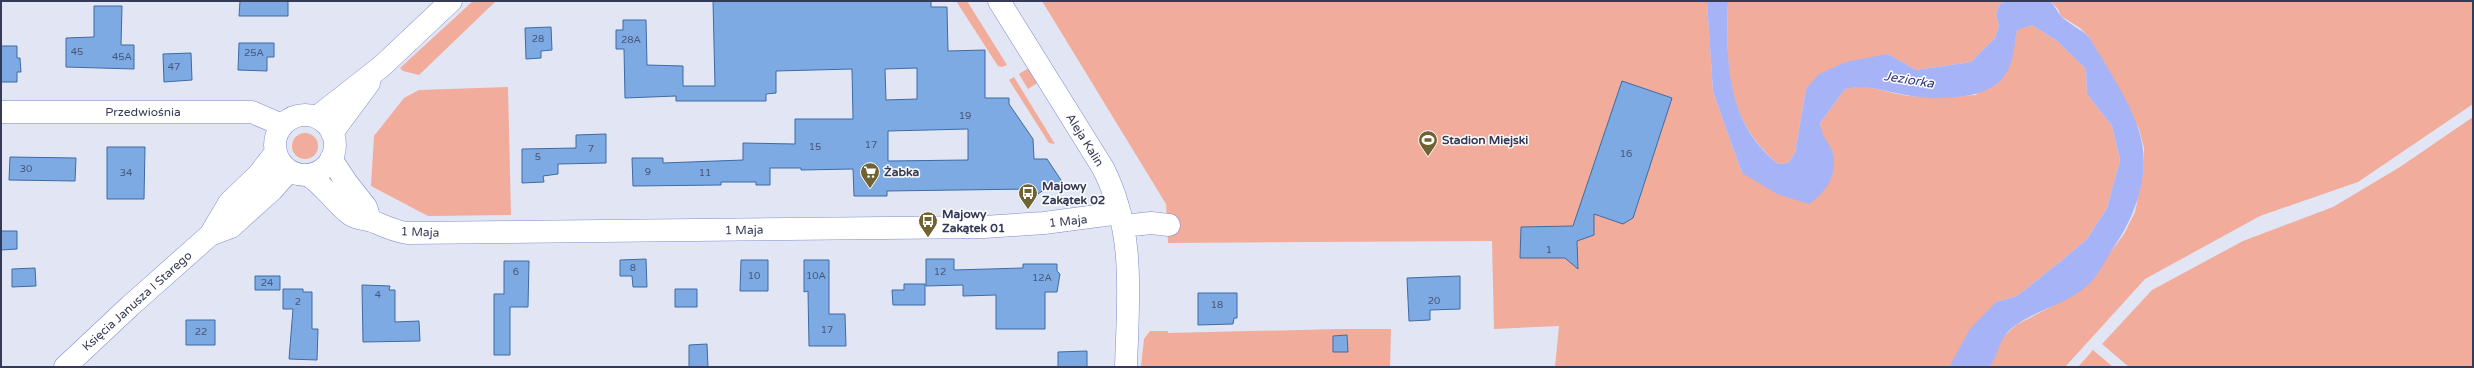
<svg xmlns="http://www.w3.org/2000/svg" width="2474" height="368" viewBox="0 0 2474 368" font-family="'Varela Round',sans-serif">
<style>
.green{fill:#f1ac9b}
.water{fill:#a6b4f7}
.building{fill:#7daae3;stroke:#3e6ba4;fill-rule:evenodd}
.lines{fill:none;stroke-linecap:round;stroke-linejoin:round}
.minor-casing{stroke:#7e8cd0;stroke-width:23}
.tertiary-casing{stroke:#7e8cd0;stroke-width:23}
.minor{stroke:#fff;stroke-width:22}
.tertiary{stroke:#fff;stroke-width:22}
.labels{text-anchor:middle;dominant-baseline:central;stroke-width:3;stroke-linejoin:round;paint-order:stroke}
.number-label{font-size:10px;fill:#46567a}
.street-label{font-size:12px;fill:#343a57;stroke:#fff}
.poi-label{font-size:12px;font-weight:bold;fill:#343a57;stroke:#fff;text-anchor:start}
.water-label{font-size:13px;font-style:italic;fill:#2d337f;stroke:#fff}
</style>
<rect width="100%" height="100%" fill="#e2e5f4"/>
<path class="green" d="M473,1H496L419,75L403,71L400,68Z
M956,1H967L1007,65L1002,67L998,66Z
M1042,1H1707L1713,92L1742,173L1833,154L1821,135L1820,123L1845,89C1871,83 1884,93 1908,96C1931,98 1953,97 1976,95L2015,42L2017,29L2032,25L2057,41L2086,69L2087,94L2112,126L2120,160L2107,208L2087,239L2061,261L2017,296L1996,302L1949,367H1555L1559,326L1494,329L1492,241L1168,243L1166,204Z
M1728,1H2006L1999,5L1996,15L1999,26L1995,38L1971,62L1916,70L1888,54L1806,89L1795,153L1788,163L1778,164C1725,119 1726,66 1728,1Z
M2050,1H2473V104L2358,182L2260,216L2145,279L2065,367H1989L2000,340L2016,325L2066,299L2113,249L2124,234L2135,212L2143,174L2144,148L2139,129L2116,84L2089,37L2080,28L2061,16L2058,9Z
M1027,69L1034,71L1040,81L1028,89L1019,74Z
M1014,77L1055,144L1049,143L1009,80Z
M508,87L511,215L428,216L371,186L374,136L404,98L419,90Z
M2473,117V367H2129L2102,344L2152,290L2243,241L2333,207L2400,167Z
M292 146a13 13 0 1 1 26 0a13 13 0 1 1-26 0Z
M1340,329H1391L1390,367H1141L1144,339L1150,331H1168V333Z
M2093,350L2113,367H2078Z"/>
<path class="water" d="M1707,1H1728C1726,63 1726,122 1778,164L1788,163L1795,153L1806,89L1819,74L1846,62L1888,54L1916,70L1971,62L1995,38L1999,26L1996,15L1999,5L2006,1H2050C2055,6 2057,11 2061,16C2067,23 2081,29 2089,37C2105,64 2130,101 2139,131C2152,172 2136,216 2112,250C2105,261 2099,274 2090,283C2070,303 2039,309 2016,325C1997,338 2001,352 1989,367H1949L1970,329L1996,302L2017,296L2061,261L2087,239L2107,208L2120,160L2112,126L2087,94L2086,69L2057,41L2032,25L2017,30C2014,46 2014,65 2002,79C1984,101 1931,100 1905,95C1883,91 1868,84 1845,89L1820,123C1822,139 1830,142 1833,154C1838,176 1825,192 1809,204L1777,194L1742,173L1713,92Z"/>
<path class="building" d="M240,1H288V16H239Z
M713,1H931V7H947L948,51L985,50V98H1009V104L1033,139L1034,159H1047L1067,189H1045L1038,194L1030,189L887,191V196H854L853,169L801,170V168H770V185H756V182H721V185L633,186L632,158H663V163L743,160V143L795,144V119H853L852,69L776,71V93L766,94V101H676V96L625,98L624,49H616V30H623V20H646L647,65L683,66V86H715ZM917,68V99L886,100L885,69ZM968,129V160L888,161V131Z
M94,6H122L121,45H134V69L66,67V38L94,37Z
M551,27L552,50L541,51V58L526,59L525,28Z
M239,43H274V57H267V71L238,70Z
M1,46H17V58H20L21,72H17V82H1Z
M191,53L192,80L164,82L163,54Z
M1622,81L1672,98L1633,218L1623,224L1594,214V235L1577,241L1578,269L1565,258H1520L1521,227L1573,226Z
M606,134V163L558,164V174L543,176L544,182L522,183V149L576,148V135Z
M107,147H145L144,199H107Z
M10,157L76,158L75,181L9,180Z
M1,231H17V249L1,250Z
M646,259L647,287H633L632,276H620V260Z
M926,259H954V270L1023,268V264H1057V271L1060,274L1057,292H1045V329H996V295L963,296V285L926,286Z
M741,260H768V291H740Z
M804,260H829V314H845L846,346H809L808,291L804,292Z
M504,261H529L528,307H510V355H494V294H504Z
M35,268L36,286L12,287V269Z
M255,276H280V290H255Z
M1460,276V309L1430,310V320L1409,321L1407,278Z
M904,284H925V305H893L892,290H904Z
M362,285L390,286L389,290H395V322L419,321L420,341L363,342Z
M283,289H303V292H312V329H318L317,360L289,359L293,309H283Z
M675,289H697V307H675Z
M1198,293H1237V318H1234L1233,324L1198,325Z
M186,320H215V345H186Z
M1347,335L1348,352H1333V336Z
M707,344L708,367H689V345Z
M1087,351V367H1058V352Z"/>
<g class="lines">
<g class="minor-casing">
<path id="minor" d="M999,1L1103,168C1136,233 1128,297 1126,367
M1,112H252L282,125
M331,159L347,183L366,207L370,220
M308,175C325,186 335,203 351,215C359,220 364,218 372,221C384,226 394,231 407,233L984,227L1044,223L1120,213
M1123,226L1151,223L1169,225"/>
</g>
<g class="tertiary-casing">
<path id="tertiary" d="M275 145a30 30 0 1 1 60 0a30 30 0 1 1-60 0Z
M317,117L382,66L451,1
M332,133L369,83
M210,235L231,227L272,190L289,171
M65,367L130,306L210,235L229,203L258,175L276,152"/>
</g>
<use href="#minor" class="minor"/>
<use href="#tertiary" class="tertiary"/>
</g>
<defs>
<g id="stadium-pin" transform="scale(1)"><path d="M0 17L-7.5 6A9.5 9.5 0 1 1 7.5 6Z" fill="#716331" stroke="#fff"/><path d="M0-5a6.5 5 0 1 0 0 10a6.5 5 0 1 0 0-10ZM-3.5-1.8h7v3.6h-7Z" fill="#fff"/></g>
<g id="supermarket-pin" transform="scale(1)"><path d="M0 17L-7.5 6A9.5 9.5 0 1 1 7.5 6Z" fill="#716331" stroke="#fff"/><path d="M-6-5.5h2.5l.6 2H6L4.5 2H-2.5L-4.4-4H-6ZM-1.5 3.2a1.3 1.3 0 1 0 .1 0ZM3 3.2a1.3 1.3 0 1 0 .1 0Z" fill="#fff"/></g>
<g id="bus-pin" transform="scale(1)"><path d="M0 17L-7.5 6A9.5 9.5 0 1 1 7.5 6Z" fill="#716331" stroke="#fff"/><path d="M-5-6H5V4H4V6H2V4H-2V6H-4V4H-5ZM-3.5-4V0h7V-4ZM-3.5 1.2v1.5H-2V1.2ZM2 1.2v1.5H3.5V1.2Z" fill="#fff"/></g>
</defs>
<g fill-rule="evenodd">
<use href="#stadium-pin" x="1428" y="140"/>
<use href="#supermarket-pin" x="870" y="172"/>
<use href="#bus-pin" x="1028" y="193"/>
<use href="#bus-pin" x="928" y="221"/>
</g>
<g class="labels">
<g class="number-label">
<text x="538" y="39">28</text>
<text x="631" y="40">28A</text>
<text x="77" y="52">45</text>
<text x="254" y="53">25A</text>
<text x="122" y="57">45A</text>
<text x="174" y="67">47</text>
<text x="965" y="116">19</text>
<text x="871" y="145">17</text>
<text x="815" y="147">15</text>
<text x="591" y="149">7</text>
<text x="1626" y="154">16</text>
<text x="538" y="157">5</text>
<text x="26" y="169">30</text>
<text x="648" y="172">9</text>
<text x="126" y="173">34</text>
<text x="705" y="173">11</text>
<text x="1549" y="250">1</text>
<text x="633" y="268">8</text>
<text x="516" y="272">6</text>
<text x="940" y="272">12</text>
<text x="754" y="276">10</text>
<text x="816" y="276">10A</text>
<text x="1042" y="278">12A</text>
<text x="267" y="283">24</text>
<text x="378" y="295">4</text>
<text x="1434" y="301">20</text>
<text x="298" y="302">2</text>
<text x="1217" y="305">18</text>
<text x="827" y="330">17</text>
<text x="201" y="332">22</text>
</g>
<g class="street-label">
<text x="143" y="112">Przedwiośnia</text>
<text transform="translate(1085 140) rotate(58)">Aleja Kalin</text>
<text transform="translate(1068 221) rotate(-6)">1 Maja</text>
<text transform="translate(744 230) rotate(-1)">1 Maja</text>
<text transform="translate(420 232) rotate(2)">1 Maja</text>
<text transform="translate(137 301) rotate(-42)">Księcia Janusza I Starego</text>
</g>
<g class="poi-label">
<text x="1442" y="140">Stadion Miejski</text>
<text x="884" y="172">Żabka</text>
<text x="1042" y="186">Majowy<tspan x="1042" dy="14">Zakątek 02</tspan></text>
<text x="942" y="214">Majowy<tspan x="942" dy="14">Zakątek 01</tspan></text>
</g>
<g class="water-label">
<text transform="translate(1909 80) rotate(9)">Jeziorka</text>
</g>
</g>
<rect width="2474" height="368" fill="none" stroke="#343a57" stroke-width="4"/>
</svg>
